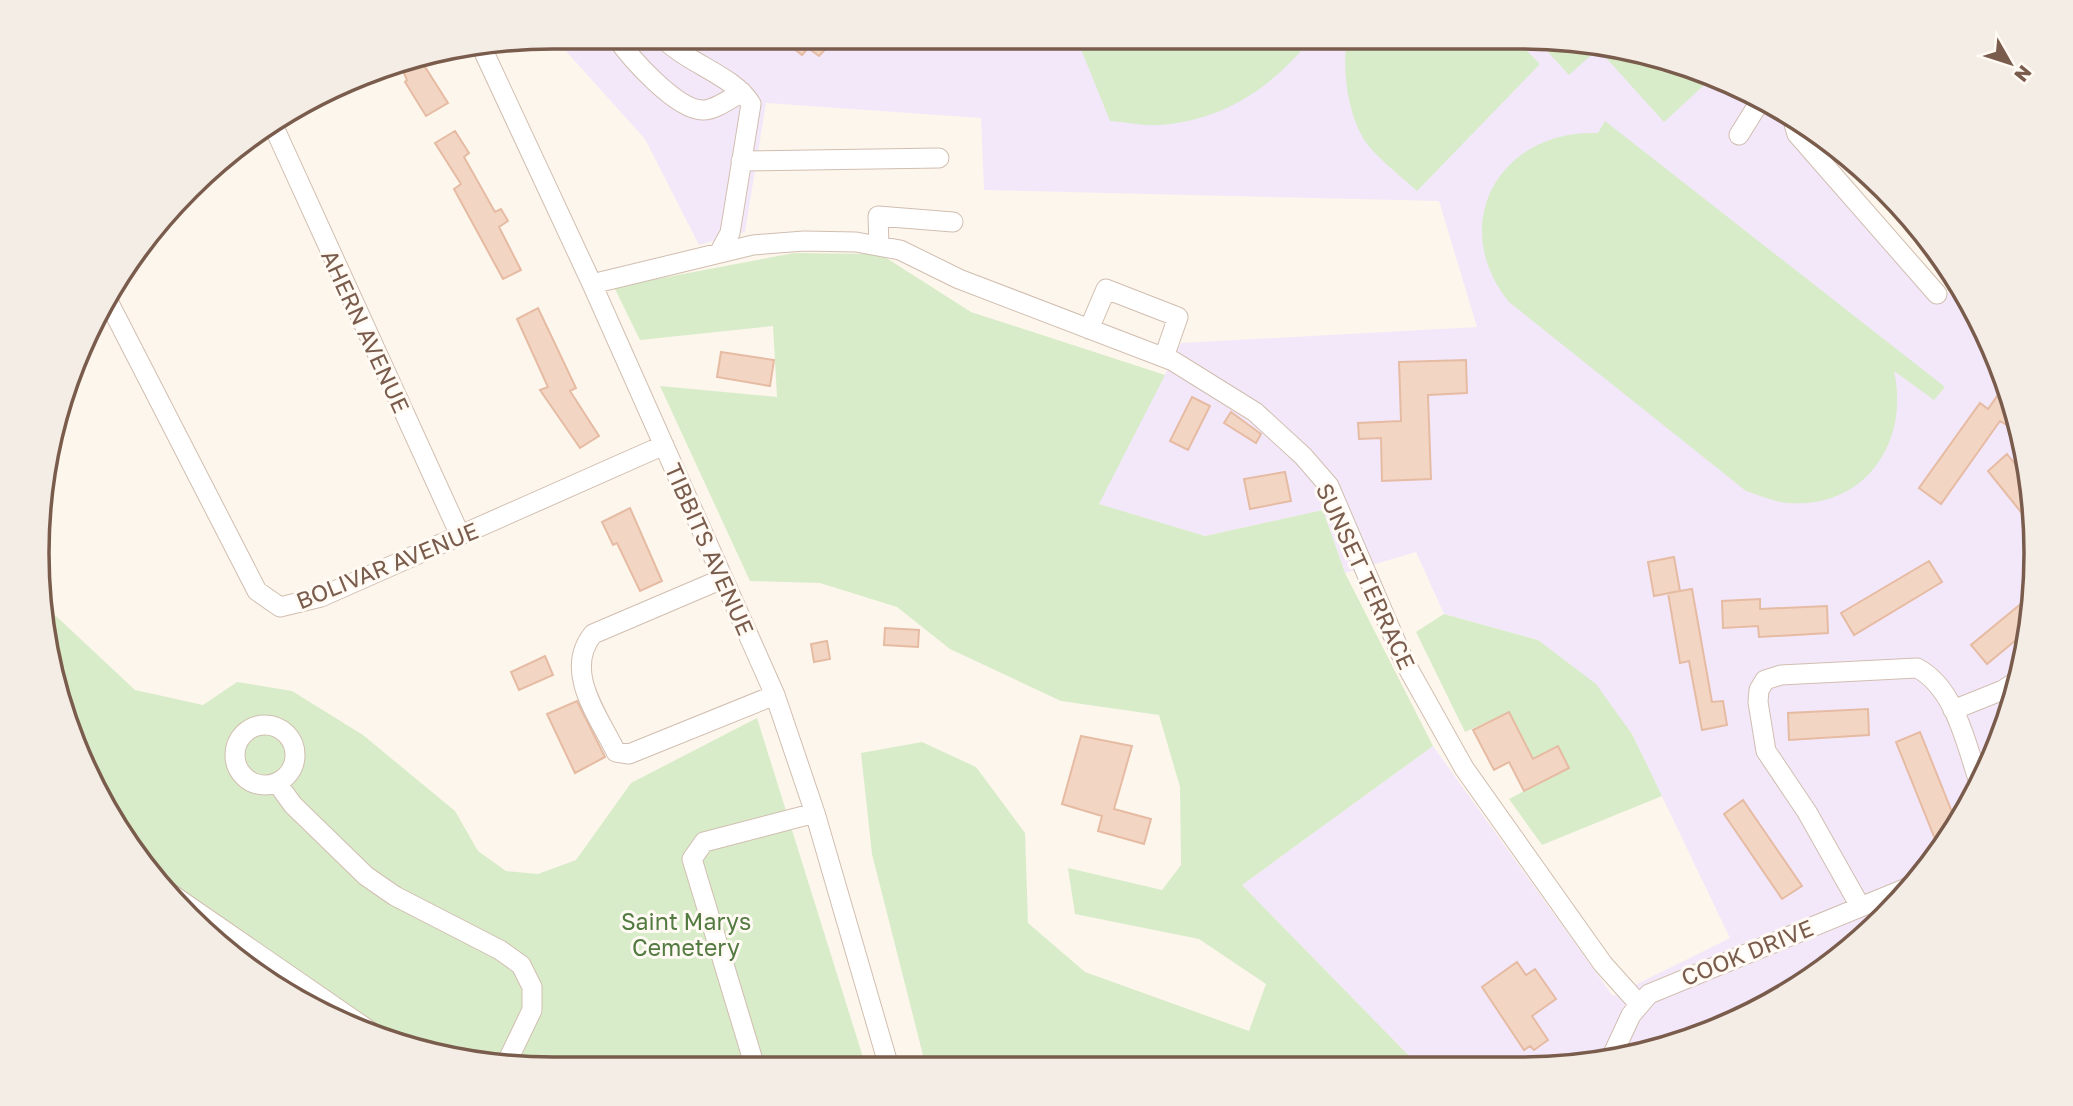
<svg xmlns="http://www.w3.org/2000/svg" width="2073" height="1106" viewBox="0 0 2073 1106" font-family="'Golos Text',sans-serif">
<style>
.education{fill:#f3e8fa}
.green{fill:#d8ecc9}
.building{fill:#f3d5c3;stroke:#e6bba3;stroke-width:2}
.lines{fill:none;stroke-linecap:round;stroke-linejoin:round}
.minor-casing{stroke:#d1beb0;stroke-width:21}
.minor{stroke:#fff;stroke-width:19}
.labels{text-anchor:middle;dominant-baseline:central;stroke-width:6;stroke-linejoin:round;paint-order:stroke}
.street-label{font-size:23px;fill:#7a5c4d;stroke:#fffaf3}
.park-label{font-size:23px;fill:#537a41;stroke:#fffaf3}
.rim{fill:none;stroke:#7a5c4d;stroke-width:3.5}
</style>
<rect width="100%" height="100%" fill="#fdf6ec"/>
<path class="education" d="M558,37L1553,38L1653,54L1749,90L1813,131L1805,139L1983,330L2009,387L2032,486L2035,587L2019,687L1983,782L1908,893L1834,963L1717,1030L1588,1065H1418L1242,885L1433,746L1613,996L1730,938L1632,734L1538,640L1444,614L1416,552L1345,573L1323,510L1205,536L1098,504L1181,343L1477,327L1439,201L984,190L981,118L766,103L745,232L699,245L645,139L564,49Z"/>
<path class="green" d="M1076,37L1312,38C1273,87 1223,121 1158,125C1143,126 1126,122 1110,121Z
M1347,38H1514L1540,64L1417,191C1402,177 1373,155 1363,138C1347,110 1342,69 1347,38Z
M1535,38C1596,38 1657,56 1713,77L1664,122L1598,49L1569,75Z
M1605,121L1945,387L1934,400L1894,371C1910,442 1865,509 1788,503C1774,502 1759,495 1746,491L1509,302C1446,224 1500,129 1598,133Z
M794,253L880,254L971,312L1165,375L1099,504L1205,536L1323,510L1345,573L1433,746L1242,885L1418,1065L926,1067L872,854L861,753L922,742L976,767L1025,833L1028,923L1085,972L1249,1031L1266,984L1199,939L1075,914L1068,868L1162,890L1181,865L1180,787L1159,715L1061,701L950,649L897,607L820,583L750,581L660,386L777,397L773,326L640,340L614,287Z
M41,602L135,690L203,705L237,682L292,691L363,735L455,811L478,851L506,871L538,874L576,860L631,783L757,718L866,1067L520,1068L419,1052L324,1016L238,962L165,894L76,751Z
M1444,614L1538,640L1596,684L1632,734L1662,796L1542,845L1509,799L1568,768L1557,746L1519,766L1527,746L1509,712L1465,732L1416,632Z"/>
<path class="building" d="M780,37H837L819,56L808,48L802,55Z
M420,59L448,103L426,116L405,82L407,80L399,62Z
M455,131L469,153L464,157L495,212L501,209L508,221L499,227L521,270L503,279L454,189L461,184L435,143Z
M538,308L576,388L570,391L599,436L580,448L540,390L548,387L517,319Z
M721,352L774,360L770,386L717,377Z
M1466,360L1467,393L1428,395L1431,479L1382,481L1381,438L1359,439L1358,423L1401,421L1399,362Z
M2007,382L2015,415L2008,426L2000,421L1941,504L1919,488L1980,403L1988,409Z
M1192,397L1210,406L1188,450L1170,441Z
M1231,412L1261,434L1256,443L1224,423Z
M2007,454L2031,484L2033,527L1988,471Z
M1285,472L1291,501L1250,509L1244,479Z
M630,508L662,581L640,591L617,543L613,545L602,522Z
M1674,557L1680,591L1654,596L1648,562Z
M1929,561L1942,582L1854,635L1841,613Z
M1692,589L1712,702L1723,701L1727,725L1702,730L1689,661L1680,663L1668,593Z
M2034,593L2028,630L1987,664L1971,645Z
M1760,599V609L1827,606L1828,633L1759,637L1758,626L1723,628L1722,601Z
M885,628L919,630L918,647L884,645Z
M827,641L830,659L814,662L811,644Z
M545,656L553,675L519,690L511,672Z
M577,701L605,757L575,773L547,714Z
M1868,709L1869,735L1789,740L1788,713Z
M1509,712L1533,759L1558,746L1569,768L1524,791L1509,762L1494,770L1473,730Z
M1920,732L1956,822L1948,833L1935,839L1896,742Z
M1081,736L1132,746L1114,809L1151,819L1144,844L1098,831L1102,816L1062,804Z
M1743,800L1802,886L1782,899L1724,814Z
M1517,962L1526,975L1535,969L1556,999L1532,1016L1548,1040L1534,1050L1530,1046L1524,1050L1482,987Z"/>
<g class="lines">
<g class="minor-casing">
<path id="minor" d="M616,37C631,59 676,109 702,110C714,111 731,98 742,92
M662,37C686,63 735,76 751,104L730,233L719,253
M482,48L592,284L775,695L815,813L889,1067
M1792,117L1797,134L1937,294
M273,125L460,535
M1739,135L1762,98
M741,161L939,158
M879,246L878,216L953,222
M592,284L753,245L804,241L856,242L900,250L959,279L1173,361L1255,412L1303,456L1329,486L1404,661L1464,768L1603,964L1638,1003
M108,301L257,591L280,607L321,597L664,445
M1089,329L1106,289L1178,317L1164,357
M722,579L593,634C563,671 598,715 616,752L629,754L775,695
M1953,710L2003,690L2020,679
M235 755a30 30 0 1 1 60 0a30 30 0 1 1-60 0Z
M277,783L293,805L366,876L395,896L500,950L521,965L532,987V1010L505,1066
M161,887L377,1036
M1860,906L1807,812L1766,751L1758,702L1759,690L1765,680L1781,675L1917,668C1956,688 1967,748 1980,785
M1611,1058L1631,1015L1649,994L1914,885
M755,1067L692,859L704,842L815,813"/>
</g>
<use href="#minor" class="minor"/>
</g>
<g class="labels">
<g class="street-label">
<text transform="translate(366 331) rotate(65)">AHERN AVENUE</text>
<text transform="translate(710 549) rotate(66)">TIBBITS AVENUE</text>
<text transform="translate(387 565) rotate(-22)">BOLIVAR AVENUE</text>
<text transform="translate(1366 576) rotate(65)">SUNSET TERRACE</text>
<text transform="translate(1747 952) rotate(-22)">COOK DRIVE</text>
</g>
<g class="park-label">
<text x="686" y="921">Saint Marys<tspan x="686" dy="26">Cemetery</tspan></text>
</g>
</g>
<path d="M0 0H2073V1106H0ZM553 49H1520A504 504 0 0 1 2024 553V553A504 504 0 0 1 1520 1057H553A504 504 0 0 1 49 553V553A504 504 0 0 1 553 49Z" fill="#f4ede6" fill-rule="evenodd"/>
<path class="rim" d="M553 49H1520A504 504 0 0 1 2024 553V553A504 504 0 0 1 1520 1057H553A504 504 0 0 1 49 553V553A504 504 0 0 1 553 49Z"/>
<g transform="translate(2010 63) rotate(129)" stroke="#fffaf3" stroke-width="5" paint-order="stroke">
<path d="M0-5L12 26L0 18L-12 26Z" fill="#7a5c4d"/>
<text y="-10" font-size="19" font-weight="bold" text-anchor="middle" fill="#7a5c4d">N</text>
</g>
</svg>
